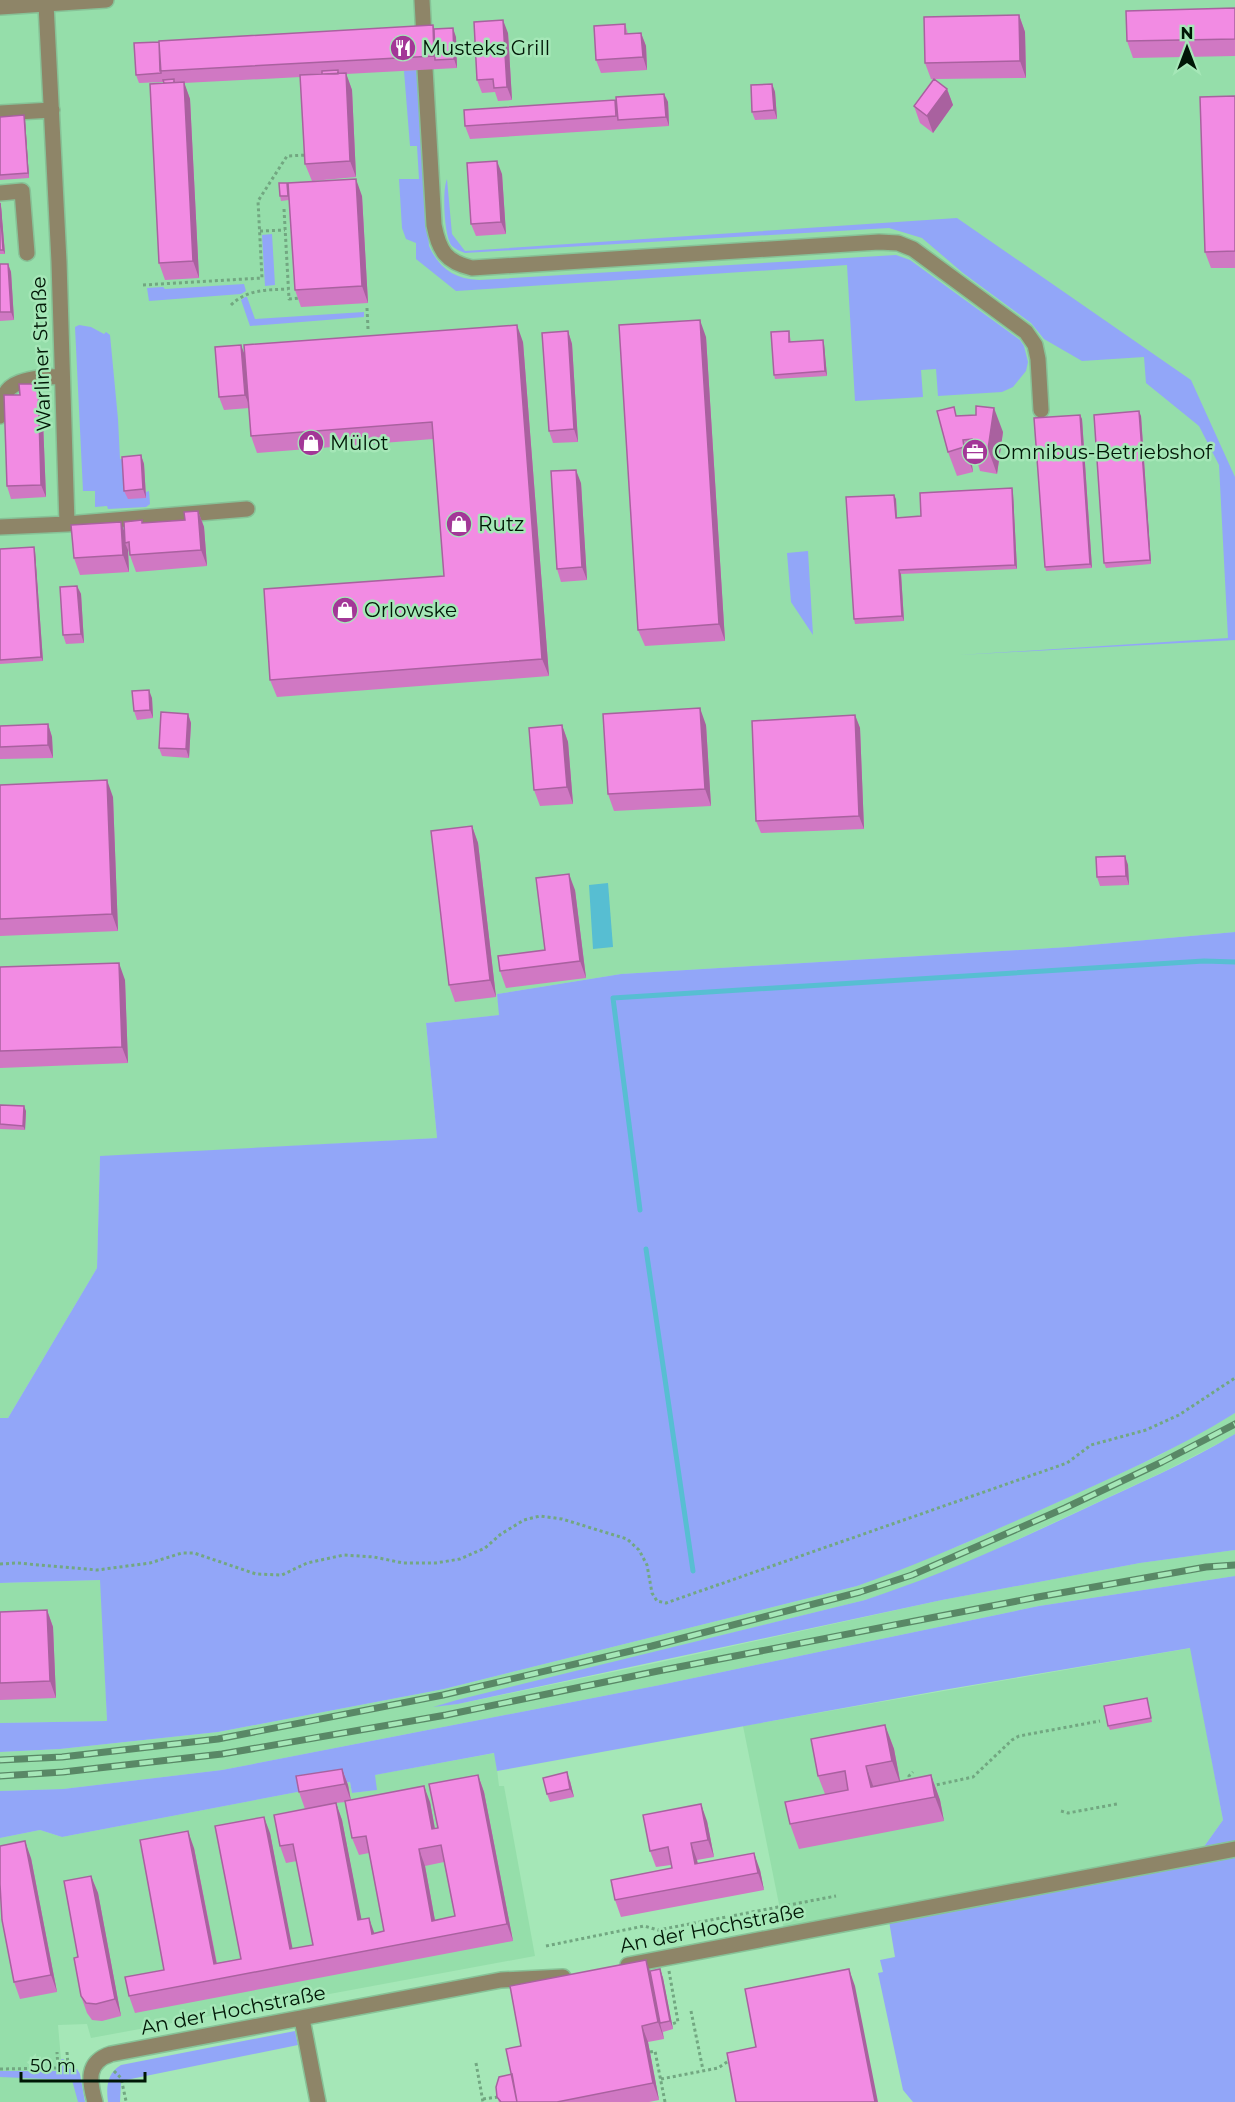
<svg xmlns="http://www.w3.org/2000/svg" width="1235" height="2102" viewBox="0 0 1235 2102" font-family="Montserrat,sans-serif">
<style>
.built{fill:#95deaa}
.green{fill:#92a6f8}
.water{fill:#57bed2}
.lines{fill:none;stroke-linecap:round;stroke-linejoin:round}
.stream{stroke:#57bed2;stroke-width:5}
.minor-casing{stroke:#87c297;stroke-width:18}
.path{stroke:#72a781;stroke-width:3;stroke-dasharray:3 3;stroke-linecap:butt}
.minor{stroke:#8e8568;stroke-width:15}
.rail-casing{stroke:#598866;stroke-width:7}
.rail{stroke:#a5e7b7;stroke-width:4.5;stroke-dasharray:14;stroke-linecap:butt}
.wall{fill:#d078c3;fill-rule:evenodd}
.shaded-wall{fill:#a9619f}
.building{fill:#f28be3;stroke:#a9619f;stroke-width:1.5;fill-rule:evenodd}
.labels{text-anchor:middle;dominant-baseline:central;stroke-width:5;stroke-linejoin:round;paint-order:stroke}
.poi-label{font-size:20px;fill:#001706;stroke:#a5e7b7;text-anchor:start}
.street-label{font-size:20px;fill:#001706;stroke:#a5e7b7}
</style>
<rect width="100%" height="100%" fill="#a5e7b7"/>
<path class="built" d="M0,0H1235V932L1068,947L621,974L497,994L500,1015L426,1023L437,1138L100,1157L97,1268L8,1418H0Z
M1235,1413V1434L1225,1440L1165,1471L969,1562L918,1583L865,1600L437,1706L458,1704L656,1663L942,1600L1140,1563L1235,1550V1576L1039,1606L660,1685L222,1770L63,1789L0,1791V1752L60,1749L218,1732L444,1689L857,1586L961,1545L1082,1491L1158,1456Z
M101,1580L107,1721L0,1723V1583Z
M1191,1648L1223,1820L1203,1848L784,1929L743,1726Z
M495,1753L499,1786H504L535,1956L91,2038L87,2024L58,2025L62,2071L76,2070L85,2102H0V1838L40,1830L62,1837L350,1782L352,1793L376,1790L374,1775Z"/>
<path class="green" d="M417,70L429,246C439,268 454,279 479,280L896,255L910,260L1020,340L1024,346L1028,362L1026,371L1013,387L1002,392L938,396L936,369L921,370L923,397L855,401L847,265L456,291L416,259V243L406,239L402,228L399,179H419L417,146H410L404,71Z
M447,179L452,234L465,251L957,218L1191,380L1235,477V640L959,655L1228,638L1219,465L1199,426L1146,383L1144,357L1082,361L1044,339L1031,323L963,273L922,238L889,228L465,253C460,251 455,249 452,246C444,237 442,190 447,179Z
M272,234L275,285L265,286L262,235Z
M244,284L246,291L241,294L149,301L147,288L163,287L165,289Z
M245,297H247L255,319L364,312V317L250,326L241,300Z
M79,325L91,327L104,334L106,332L110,335L118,419L120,459H125L146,492L149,491L150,504L146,507L108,509L107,506L95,507V491H83L75,327Z
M808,551L813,635L791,602L787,553Z
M1235,932V1413C1176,1450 1111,1478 1047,1507C984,1535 922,1563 857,1586L444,1689L218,1732L60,1749L0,1752V1723L107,1721L100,1580L0,1583V1418H8L97,1268L100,1156L437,1138L426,1023L499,1015L497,994L621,974L1068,947Z
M1235,1434V1550L1140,1563L942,1600L458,1704L433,1707L457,1700L865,1600C941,1575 1012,1543 1084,1509C1135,1485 1187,1463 1235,1434Z
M1235,1576V1842L1203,1848L1223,1820L1190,1648L943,1690L497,1771L494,1753L375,1775L377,1790L352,1793L350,1782L62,1837L40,1830L0,1838V1791L63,1789L222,1770L660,1685L1039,1606Z
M1235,1854V2102H913L903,2090L878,1973L883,1972L880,1960L895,1957L889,1921Z
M295,2031L298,2045L121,2081L120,2102H108C106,2087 107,2073 121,2065Z
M61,2059H64L65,2068L77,2069L80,2074L85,2102H78L72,2080L0,2077V2071H62Z"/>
<path class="water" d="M608,883L613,947L593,949L589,885Z"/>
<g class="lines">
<path class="stream" d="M640,1210L613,998L1204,961L1235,962
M646,1249L693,1571"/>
<g class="minor-casing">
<path id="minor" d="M422,0L424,38
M46,4L59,262L67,524L247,509
M0,7L106,0
M425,69L434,225C439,251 446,262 472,268L879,242L898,243L913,249L1026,332L1035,345L1038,359L1041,410
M0,113L52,110
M0,193L22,191L27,253
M0,416C3,409 2,400 6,393C13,378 47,377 62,376
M0,527L67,524
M628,1965L1235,1849
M302,2019L318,2102
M95,2102C89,2081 86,2062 111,2054L501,1980L563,1977"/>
</g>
<path class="path" d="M284,209L289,299L300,298
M260,231L285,230
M143,285L262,278L258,201L287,156L308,155
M231,305C248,289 266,290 288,289
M367,308L368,329
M0,1564L17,1563L97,1570L150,1563L182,1553H194L256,1574L282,1575L307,1563L344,1555L374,1557L403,1563H436L460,1559L485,1548L501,1534L524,1520L540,1516L562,1519L627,1539L639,1550L647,1565L652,1593L657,1601L666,1603L1067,1463L1091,1445L1146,1430L1179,1415L1235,1378
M910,1783L909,1776L913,1772
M931,1786L973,1777L1012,1740L1019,1736L1100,1721
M1061,1811L1068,1813L1117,1804
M546,1946L644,1926L658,1930L836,1896
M669,1971L678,2022L672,2024
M691,2011L703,2070
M67,2052L68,2065L77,2066
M650,2052L655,2051L665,2102
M476,2063L483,2102
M0,2069L58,2068L57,2052
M114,2071L121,2078L126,2101
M661,2079L718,2068L730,2060
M483,2099L498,2097"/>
<use href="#minor" class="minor"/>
<g class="rail-casing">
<path id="rail" d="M0,1760L62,1757L218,1739L443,1695L652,1646L860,1592L912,1575L1065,1508L1162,1462L1235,1424
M0,1776L63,1772L222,1754L446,1715L658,1671L1038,1597L1206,1567L1235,1565"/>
</g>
<use href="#rail" class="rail"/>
</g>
<path class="wall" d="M1235,8V56L1133,58L1127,41Z
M1019,15L1025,32L1026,78L935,79L947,89L953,105L933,133L920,123L914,106L933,79H931L925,63Z
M625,24L628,34L641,33L646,46L647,70L601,73L596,60Z
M433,25L434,29L456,37L457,68L346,74L352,90L356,177L312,181L305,164L301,77L184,83L190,99L199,278L165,280L159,263L164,82L139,83L136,75Z
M508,33L512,100L498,101L495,92L482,93L477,80Z
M772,84L775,92L777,119L755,120L752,112Z
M664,94L668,102L669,126L470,139L465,126L617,104Z
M1235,96V268H1211L1205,252Z
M24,115L25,119L29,178L0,180V117Z
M502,174L506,234L476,236L471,224Z
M288,187L362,196L368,303L301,307L295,290L289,200L281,201L280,196Z
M0,202L1,206L5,254H0Z
M0,264H8L11,272L14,320L0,321Z
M568,331L572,344L578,442L553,443L549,431Z
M789,331L791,342L824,344L827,376L775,379L774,375Z
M706,337L725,641L645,646L638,630Z
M523,342L549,676L277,697L270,680L444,576L433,439L257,453L251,436L249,408L224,410L219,397L245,356Z
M38,384L42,396L46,497L11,499L7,486L20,395Z
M1080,415L1082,419L1092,568L1046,571L1045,567Z
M957,416L1003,432L997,474L980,471L978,464L972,465L973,472L957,476L948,452Z
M1141,416L1151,564L1106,568L1104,563Z
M141,455L144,464L146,498L128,499L124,491Z
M581,483L587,580L561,582L557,569Z
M1012,488L1013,493L1017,569L901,574L904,621L855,624L854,619L896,499L897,518L921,516Z
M198,511L204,527L207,566L136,572L128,550L129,572L80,575L74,558L124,531L142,520L143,523L185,520Z
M34,547L35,551L43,661L0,664V549Z
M77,586L81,594L84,643L66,644L63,635Z
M152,698L153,718L137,720L134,711Z
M188,714L191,723L189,758L162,756L159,748Z
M855,715L860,728L864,829L761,833L756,821Z
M48,724L52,737L53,758L0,759V726Z
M562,725L568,742L573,804L540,806L534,790Z
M706,725L711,806L614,811L608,794Z
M0,785L113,797L118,931L0,936Z
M472,826L478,843L496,997L455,1002L449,985Z
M1125,856L1128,865L1129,885L1100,886L1097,877Z
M575,890L586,978L506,988L500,971L545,950Z
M0,967L125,980L128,1063L0,1068Z
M0,1105L26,1111L25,1130L0,1129Z
M47,1610L53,1627L56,1698L0,1700V1612Z
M1147,1698L1152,1722L1110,1730L1108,1726Z
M885,1725L894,1749L900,1781L931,1775L940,1800L944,1821L799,1849L790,1824L825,1794L818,1776Z
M342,1769L348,1785L351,1800L430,1802L435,1828H438L478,1775L484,1792L513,1941L135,2013L129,1996L164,1970L194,1848L217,1963L241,1959L270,1833L292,1949L313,1945L297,1861L286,1863L280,1846L305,1809L299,1792ZM345,1802L352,1838L359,1855L369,1853L384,1931L374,1933L361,1920L342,1820L336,1803ZM444,1862L455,1916L435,1920L425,1866Z
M570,1781L574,1797L550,1802L547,1794Z
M707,1821L714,1857L697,1860L698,1864L760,1870L764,1890L621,1917L615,1900L672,1868L671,1865L656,1867L650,1851Z
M31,1858L57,1992L20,1999L14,1982Z
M91,1876L98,1893L121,2016L102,2021L92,2020L87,2013L81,1996L78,1957Z
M660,1969L663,1978L673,2029L663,2032L664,2039L648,2042L659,2100L649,2102H499L497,2097L512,2074L521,2046L650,1971Z"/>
<path class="shaded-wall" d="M1019,15L1025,32L1026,78L1020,61Z
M503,20L508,33L512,100L507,87Z
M433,25L437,37L435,60L434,56Z
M453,28L456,37L457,68L454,59Z
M641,33L646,46L647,70L643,57Z
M346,73L352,90L356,177L350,161Z
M184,82L190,99L199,278L193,261Z
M772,84L775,92L777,119L774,110Z
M947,89L953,105L933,133L927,116Z
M664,94L668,102L669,126L666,117Z
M24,115L25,119L29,178L28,173Z
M497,161L502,174L506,234L501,222Z
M356,179L362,196L368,303L362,286Z
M0,202L1,206L5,254L3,250Z
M8,264L11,272L14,320L11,312Z
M700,320L706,337L725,641L719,624Z
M517,325L523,342L549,676L542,659Z
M568,331L572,344L578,442L574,429Z
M823,340L824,344L827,376L825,371Z
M241,345L246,358L250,407L245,395Z
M38,384L42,396L46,497L41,485Z
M994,408L1003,432L997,474L988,449Z
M1139,411L1141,416L1151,564L1150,560Z
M1080,415L1082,419L1092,568L1090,564Z
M963,440L972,465L973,472L964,447Z
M141,455L144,464L146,498L143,489Z
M576,470L581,483L587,580L582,567Z
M1012,488L1013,493L1017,569L1015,565Z
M894,495L896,499L897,522L896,518Z
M198,511L204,527L207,566L201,550Z
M121,522L127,539L125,543L128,550L129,572L123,555Z
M34,547L35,551L43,661L41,657Z
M899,570L901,574L904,621L902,616Z
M77,586L81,594L84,643L81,634Z
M149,690L152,698L153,718L150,710Z
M700,708L706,725L711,806L705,789Z
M188,714L191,723L189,758L186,749Z
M855,715L860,728L864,829L859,816Z
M48,724L52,737L53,758L48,745Z
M562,725L568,742L573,804L567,787Z
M107,780L113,797L118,931L112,914Z
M472,826L478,843L496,997L490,980Z
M1125,856L1128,865L1129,885L1126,876Z
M569,874L575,890L586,978L580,961Z
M119,963L125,980L128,1063L122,1047Z
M24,1106L26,1111L25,1130L23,1126Z
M47,1610L53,1627L56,1698L50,1681Z
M885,1725L894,1749L901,1786L892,1761Z
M866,1766L875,1791L871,1787Z
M342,1769L348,1785L351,1801L345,1784Z
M567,1772L570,1781L574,1797L570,1789Z
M478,1775L484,1792L513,1941L507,1924Z
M931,1775L940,1800L944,1821L935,1797Z
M424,1786L430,1802L438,1846L432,1829Z
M336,1803L342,1820L365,1937L358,1920Z
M701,1804L707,1821L714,1857L708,1840Z
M264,1817L270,1833L296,1966L290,1949Z
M188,1831L194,1848L220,1981L214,1964Z
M25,1841L31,1858L57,1992L51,1975Z
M691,1843L697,1860L701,1881L695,1864Z
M419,1849L425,1866L438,1937L432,1921Z
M754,1853L760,1870L764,1890L758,1873Z
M91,1876L98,1893L121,2016L115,1999Z
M369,1918L375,1935L378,1951L372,1934Z
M646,1960L652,1977L660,2023L664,2039L658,2022Z
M660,1969L663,1978L673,2029L670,2021Z
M849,1969L855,1986L878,2102H875Z
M642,2026L648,2042L659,2100L653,2083Z"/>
<path class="building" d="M1235,8V39L1127,41L1126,11Z
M1019,15L1020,61L925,63L924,17Z
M503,20L507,87L494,88L493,79L477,80L474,22Z
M625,24V34L641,33L643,57L596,60L594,26Z
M433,25L434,56L160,71L159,41Z
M453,28L454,59L435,60L434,29Z
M159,42L161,73L136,75L134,43Z
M338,70V74H322V71Z
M346,73L350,161L305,164L300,75Z
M174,79V83H164L163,80Z
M934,79L947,89L927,116L914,106Z
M184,82L193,261L159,263L150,84Z
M772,84L774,110L752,112L751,85Z
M664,94L666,117L618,120L616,97Z
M1235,96V251L1205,252L1200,97Z
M615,100L616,116L465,126L464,110Z
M24,115L28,173L0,175V117Z
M497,161L501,222L471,224L467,163Z
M356,179L362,286L295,290L288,183Z
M279,183H287L288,196H280Z
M0,203L3,250H0Z
M0,264H8L11,312H0Z
M700,320L719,624L638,630L619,325Z
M517,325L542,659L270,680L264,589L444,576L432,422L251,436L244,345Z
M568,331L574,429L549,431L542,333Z
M789,331V342L823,340L825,371L774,375L771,332Z
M241,345L245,395L219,397L215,347Z
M19,384H38L41,485L7,486L4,395H20Z
M976,406L994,408L988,449L971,447L972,439L963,440L964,447L948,452L937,411L954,407L956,416L976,415Z
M1139,411L1150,560L1104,563L1094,415Z
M1080,415L1090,564L1045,567L1034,418Z
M141,455L143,489L124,491L122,457Z
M576,470L582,567L557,569L551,471Z
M1012,488L1015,565L899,570L902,616L854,619L846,497L894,495L896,518L921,516L920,493Z
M198,511L201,550L130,555L129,542L125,543L124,522L142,520V523L185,520L184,512Z
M121,522L123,555L74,558L71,525Z
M34,547L41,657L0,660V549Z
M77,586L81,634L63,635L60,587Z
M149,690L150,710L134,711L132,691Z
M700,708L705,789L608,794L603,714Z
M161,712L188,714L186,749L159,748Z
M855,715L859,816L756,821L752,721Z
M48,724V745L0,747V726Z
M562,725L567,787L534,790L529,728Z
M107,780L112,914L0,919V785Z
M472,826L490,980L449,985L431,831Z
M1125,856L1126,876L1097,877L1096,857Z
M569,874L580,961L500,971L498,956L545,950L536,878Z
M119,963L122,1047L0,1051V967Z
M0,1105L24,1106L23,1126L0,1124Z
M47,1610L50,1681L0,1683V1612Z
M1147,1698L1151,1718L1108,1726L1104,1706Z
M885,1725L892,1761L866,1766L871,1787L931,1775L935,1797L790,1824L785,1802L848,1790L845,1771L818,1776L811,1739Z
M342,1769L345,1784L299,1792L296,1776Z
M567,1772L570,1789L547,1794L543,1778Z
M478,1775L507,1924L129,1996L125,1977L164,1970L140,1840L188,1831L214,1964L241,1959L215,1826L264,1817L290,1949L313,1945L293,1844L280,1846L274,1815L336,1803L358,1920L369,1918L372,1934L384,1931L366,1836L352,1838L345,1801L424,1786L432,1829L438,1828L429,1784ZM441,1845L455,1916L432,1921L419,1849Z
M701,1804L708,1840L691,1843L695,1864L754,1853L758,1873L615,1900L611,1880L672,1868L668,1847L650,1851L643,1815Z
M25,1841L51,1975L14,1982L2,1920L0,1884V1846Z
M91,1876L115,1999L96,2004L86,2003L81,1996L74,1958L78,1957L64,1881Z
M646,1960L658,2022L642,2026L653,2083L557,2102H517L506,2049L521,2046L510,1986Z
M660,1969L670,2021L660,2023L650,1971Z
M849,1969L875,2102H736L727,2053L756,2047L745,1989Z
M512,2074L517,2102H501L497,2097L496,2087L499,2077Z"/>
<defs>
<g id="restaurant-disc" transform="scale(1.35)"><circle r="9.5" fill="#a33797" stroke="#a5e7b7"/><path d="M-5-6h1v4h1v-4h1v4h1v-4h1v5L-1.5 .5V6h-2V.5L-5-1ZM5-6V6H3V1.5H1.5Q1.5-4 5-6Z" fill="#fff"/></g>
<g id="shop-disc" transform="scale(1.35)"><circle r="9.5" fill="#a33797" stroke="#a5e7b7"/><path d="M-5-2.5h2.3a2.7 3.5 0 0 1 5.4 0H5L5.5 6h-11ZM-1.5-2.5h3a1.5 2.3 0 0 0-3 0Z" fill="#fff"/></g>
<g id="office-disc" transform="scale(1.35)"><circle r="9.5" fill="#a33797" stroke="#a5e7b7"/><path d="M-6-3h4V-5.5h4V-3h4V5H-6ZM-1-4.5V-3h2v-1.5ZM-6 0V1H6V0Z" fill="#fff"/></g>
</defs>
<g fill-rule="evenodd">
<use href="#restaurant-disc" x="403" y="48"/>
<use href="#shop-disc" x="311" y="443"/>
<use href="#office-disc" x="975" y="452"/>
<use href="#shop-disc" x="459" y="524"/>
<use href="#shop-disc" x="345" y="610"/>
</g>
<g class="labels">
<g class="poi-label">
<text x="422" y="48">Musteks Grill</text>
<text x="330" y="443">Mülot</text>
<text x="994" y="452">Omnibus-Betriebshof</text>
<text x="478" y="524">Rutz</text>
<text x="364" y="610">Orlowske</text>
</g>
<g class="street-label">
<text transform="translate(41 354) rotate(-92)">Warliner Straße</text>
<text transform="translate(712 1928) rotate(-11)">An der Hochstraße</text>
<text transform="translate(233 2010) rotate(-11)">An der Hochstraße</text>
</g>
</g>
<g transform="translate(1187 48)" stroke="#a5e7b7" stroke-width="4.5" paint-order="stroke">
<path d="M0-4.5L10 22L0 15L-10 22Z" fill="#001706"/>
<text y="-9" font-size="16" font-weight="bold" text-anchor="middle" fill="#001706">N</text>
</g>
<path d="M21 2072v9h124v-9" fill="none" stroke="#001706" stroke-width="3"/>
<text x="30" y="2072" font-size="18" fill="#001706" stroke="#a5e7b7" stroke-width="4.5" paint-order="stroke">50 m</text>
</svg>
